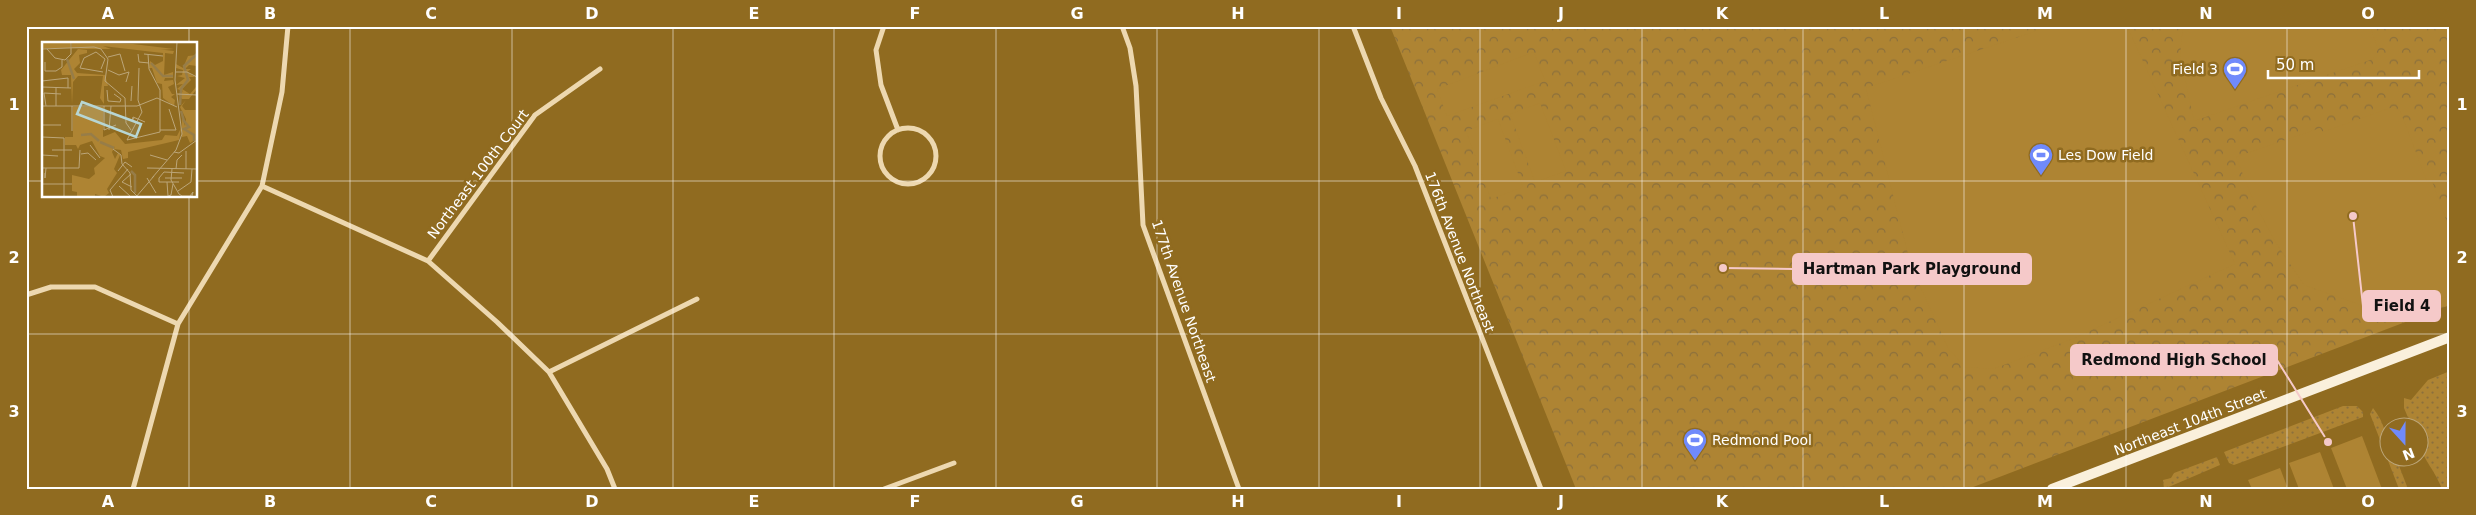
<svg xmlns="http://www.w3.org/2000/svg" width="2476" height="515" viewBox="0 0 2476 515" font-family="'DejaVu Sans',sans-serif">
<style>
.grass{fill:url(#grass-dots)}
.forest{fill:url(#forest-crowns)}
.pitch{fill:#ae8433}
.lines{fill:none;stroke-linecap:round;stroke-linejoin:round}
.street{stroke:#edd8b0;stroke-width:5}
.secondary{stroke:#faf0dc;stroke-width:10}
.grid{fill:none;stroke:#fff;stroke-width:1;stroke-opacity:0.55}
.labels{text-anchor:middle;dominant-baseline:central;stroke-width:5;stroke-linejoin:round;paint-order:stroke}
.poi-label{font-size:14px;fill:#fff;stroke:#906b20;text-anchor:start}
.street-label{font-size:14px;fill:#fff;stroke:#906b20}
.inset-river{fill:none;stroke:#977d48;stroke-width:2.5}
.inset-road{fill:none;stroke:#bca679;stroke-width:1}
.view{fill:#b7d6d4;fill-opacity:0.15;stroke:#b7d6d4;stroke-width:2.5}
.inset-edge{fill:none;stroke:#fff;stroke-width:2.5}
.leader{fill:none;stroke:#f5c9c9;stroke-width:2}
.callout-dot{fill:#f5c9c9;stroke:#906b20;stroke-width:2}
.callout{fill:#f5c9c9;stroke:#f5c9c9;stroke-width:2}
.callout-label{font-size:15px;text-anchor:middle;font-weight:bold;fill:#111}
.neatline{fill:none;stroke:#fff;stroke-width:2}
.grid-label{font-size:16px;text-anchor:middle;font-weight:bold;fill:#fff}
</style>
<defs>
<pattern id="grass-dots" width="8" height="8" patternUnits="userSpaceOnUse" patternTransform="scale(1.25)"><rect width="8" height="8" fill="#ae8433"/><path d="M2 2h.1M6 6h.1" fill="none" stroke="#8c703c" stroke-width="1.8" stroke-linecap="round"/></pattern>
<pattern id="forest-crowns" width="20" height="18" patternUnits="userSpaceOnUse" patternTransform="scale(1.25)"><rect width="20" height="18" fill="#ae8433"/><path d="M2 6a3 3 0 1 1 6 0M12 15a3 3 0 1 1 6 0" fill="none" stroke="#8c703c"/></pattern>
</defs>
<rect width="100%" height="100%" fill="#906b20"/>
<path class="grass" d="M2450,371V489H2442C2432,463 2418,458 2418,428L2412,427L2404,408V398L2411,400L2428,380Z
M2343,406H2357L2363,412V417L2234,465L2229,463L2224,452Z
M2373,408C2385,423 2388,439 2388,458H2396L2408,489H2399L2370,414Z
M2217,457L2220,465L2164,489L2163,480L2171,478L2174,473Z"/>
<path class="forest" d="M1390,26H2450V305L1968,489H1576Z"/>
<path class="pitch" d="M2051,26H2127L2235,264L2072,339L1993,369L1965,367L1948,348L1911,266L1866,88Z
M2183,26H2370L2378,49L2373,59L2194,121L2180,55Z
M1534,52L1545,81L1447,116L1437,89Z
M1540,103L1566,171L1535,182L1510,114Z
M2393,107L2400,111L2427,181H2432L2450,230V296L2409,306L2382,308L2358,304L2304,285L2276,243L2254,202L2236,157L2320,128L2323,132Z
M1498,119L1523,187L1491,199L1466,131Z
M2362,436L2382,489H2347L2331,448Z
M2320,452L2334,489H2299L2289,463Z
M2280,468L2288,489H2252L2248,480Z"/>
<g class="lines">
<path class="street" d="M884,26L876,50L881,85L898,130
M1122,26L1130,48L1136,86L1143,225L1239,489
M1353,26L1381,98L1415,166L1541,489
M880 156a28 28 0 1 1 56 0a28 28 0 1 1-56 0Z
M262,186L428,261L497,322L549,372L607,469L615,489
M428,261L535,115L600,69
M26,295L51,287H95L178,324
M549,372L697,299
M133,489L178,324L262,186L282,92L288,26
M884,489L954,463"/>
<path class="secondary" d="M2052,489L2450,337"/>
</g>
<path class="grid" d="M189,26V44M350,26V489M512,26V489M673,26V489M834,26V489M996,26V489M1157,26V489M1319,26V489M1480,26V489M1642,26V489M1803,26V489M1964,26V489M2126,26V489M2287,26V489M26,181H44M196,181H2450M189,196V489M26,334H2450"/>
<defs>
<g id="stadium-pin" transform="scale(1.25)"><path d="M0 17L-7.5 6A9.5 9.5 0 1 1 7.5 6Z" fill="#708afb" stroke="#906b20"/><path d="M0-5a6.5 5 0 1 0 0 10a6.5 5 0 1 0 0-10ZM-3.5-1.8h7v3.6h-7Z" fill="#fff"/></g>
</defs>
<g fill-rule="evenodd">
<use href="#stadium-pin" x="2235" y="69"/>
<use href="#stadium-pin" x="2041" y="155"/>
<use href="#stadium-pin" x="1695" y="440"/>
</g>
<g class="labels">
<g class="poi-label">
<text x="2218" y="69" text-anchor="end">Field 3</text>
<text x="2058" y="155">Les Dow Field</text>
<text x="1712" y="440">Redmond Pool</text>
</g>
<g class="street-label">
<text transform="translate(478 174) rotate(-53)">Northeast 100th Court</text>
<text transform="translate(1460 252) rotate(69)">176th Avenue Northeast</text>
<text transform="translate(1184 301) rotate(71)">177th Avenue Northeast</text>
<text transform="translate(2190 422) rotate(-21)">Northeast 104th Street</text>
</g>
</g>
<g transform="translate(42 42)">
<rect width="155" height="155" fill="#906b20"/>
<path d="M30,1L91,2L132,7L103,9L61,4L69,7H44L30,6Z" fill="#ae8433"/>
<path d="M0,0H29L28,6H0ZM105,6L132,9L131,12L123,11L122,33L131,30V36H123L122,39L131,38L132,42L126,45L130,52H133L129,55L133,58L132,64L121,56L120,42L115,41L110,26H107L108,19L113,23L121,19V11L103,9ZM36,7L45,8V11L37,13L38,21L32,27L35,31L63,33L66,44H62V62L58,56L61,34H36L31,40L30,63L29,33H20L19,28ZM155,13V24L147,23L143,27H149L145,30L153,35H147L149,38L140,47L148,52L154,45V48L147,57H140L136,52L141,49L135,47L141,42L134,43L143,36L135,34L140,33L141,28L134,26V22L141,26L146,14ZM144,58L140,64L143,68H155V97L148,101L145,94L140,95V74L143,84L144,77L138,65ZM31,65H61V95L73,90L83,102L120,98L123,93L135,94L139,86L137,98L86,110V116L81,117L79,108L72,107L73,104L70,110L73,117L76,111L78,113L72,127L75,131L65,147L67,151L62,155L53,152V155H35V150L30,149V133L47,137L53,132L52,126L63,116L58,114L50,99L38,103L36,107L34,103H23V95H31Z" fill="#ae8433"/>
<path class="inset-river" d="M25,17L32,37M109,21L121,34H131M138,63L139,47L146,38L142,24L155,12M139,69L142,79L147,85L142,87L152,93V99M39,93L49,92L57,99M58,100L72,106M89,129L93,133V151"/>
<path class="inset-road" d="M0,7L52,5L59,7L66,17L63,39L83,56L84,81L89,88M5,7L13,16L23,18L29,12V0M96,12L97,20L107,21M102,12L121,14M66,15L78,12L83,29M3,20V29H14L20,25V18M59,27L63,17L54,10L42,16L38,26L61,30M66,28L77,33L87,30L84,40M133,30H145L155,35M0,39L26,36V46M0,45L29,46M14,45V64M65,48L66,59L78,60L79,57L72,52M135,52L155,53M89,59L90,44M0,64H95L115,56L135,65M4,64L2,51L19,52M30,64V89M62,64V88L74,83M92,76L90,79L91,75L103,80M0,83H19M67,88L69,64M118,88H134L127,67M0,95L22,96V155M85,98L118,90V48L107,27L106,12M85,98L100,70L96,58L97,26M48,103L58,116M71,107L79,113L80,122L88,131L89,148L95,154M10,108H30M132,110L137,111L155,98M39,112L46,111L54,118M0,113L16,114M108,113L125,118M0,126H37L38,108M105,126L155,127M130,127L129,138L137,152L140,154H150L151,150L148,154M134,127L135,118L140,113M144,127V109M76,129L83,120L90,125M3,131V136L4,126M89,132L80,140L90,145M105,136L114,151M110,136L134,108L140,92L133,38L135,0M123,136H140M125,140L126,154L129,153L131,142M137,140H117V136L122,130L142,131M0,142H30M77,144L89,155M136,149L149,140L150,127M71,155L68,148L86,127M94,155L112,134"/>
<path class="view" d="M40,60L99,82L94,95L35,72Z"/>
<rect width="155" height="155" class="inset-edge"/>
</g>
<path class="leader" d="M1723 268L1793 269M2353 216L2363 306M2328 442L2277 360"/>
<g class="callout-dot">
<circle cx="1723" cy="268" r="5"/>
<circle cx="2353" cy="216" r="5"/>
<circle cx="2328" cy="442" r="5"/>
</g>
<g class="callout">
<rect x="1793" y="254" width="238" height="30" rx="5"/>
<rect x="2363" y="291" width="77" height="30" rx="5"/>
<rect x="2071" y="345" width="206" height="30" rx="5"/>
</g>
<g class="callout-label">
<text x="1912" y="274">Hartman Park Playground</text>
<text x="2402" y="311">Field 4</text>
<text x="2174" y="365">Redmond High School</text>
</g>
<rect width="2476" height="515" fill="none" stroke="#906b20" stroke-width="55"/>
<g transform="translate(2404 442) rotate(159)"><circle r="24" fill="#906b20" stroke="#bca679"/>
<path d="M0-4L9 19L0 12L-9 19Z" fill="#708afb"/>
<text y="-8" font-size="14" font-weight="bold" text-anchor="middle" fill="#ffffff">N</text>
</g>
<path d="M2268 70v8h151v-8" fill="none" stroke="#ffffff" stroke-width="2.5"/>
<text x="2276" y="70" font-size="15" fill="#ffffff" stroke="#906b20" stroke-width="4" paint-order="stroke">50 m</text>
<rect x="28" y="28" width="2420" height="460" class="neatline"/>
<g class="grid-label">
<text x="108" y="19">A</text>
<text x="270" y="19">B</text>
<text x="431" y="19">C</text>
<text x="592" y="19">D</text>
<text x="754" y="19">E</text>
<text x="915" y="19">F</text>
<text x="1077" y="19">G</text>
<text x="1238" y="19">H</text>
<text x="1399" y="19">I</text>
<text x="1561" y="19">J</text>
<text x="1722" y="19">K</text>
<text x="1884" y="19">L</text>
<text x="2045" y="19">M</text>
<text x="2206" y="19">N</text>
<text x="2368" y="19">O</text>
<text x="14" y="110">1</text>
<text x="2462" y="110">1</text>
<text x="14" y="263">2</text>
<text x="2462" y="263">2</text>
<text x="14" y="417">3</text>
<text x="2462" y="417">3</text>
<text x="108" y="507">A</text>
<text x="270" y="507">B</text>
<text x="431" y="507">C</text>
<text x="592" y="507">D</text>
<text x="754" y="507">E</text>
<text x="915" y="507">F</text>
<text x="1077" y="507">G</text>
<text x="1238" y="507">H</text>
<text x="1399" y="507">I</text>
<text x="1561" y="507">J</text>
<text x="1722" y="507">K</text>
<text x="1884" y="507">L</text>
<text x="2045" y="507">M</text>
<text x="2206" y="507">N</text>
<text x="2368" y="507">O</text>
</g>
</svg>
